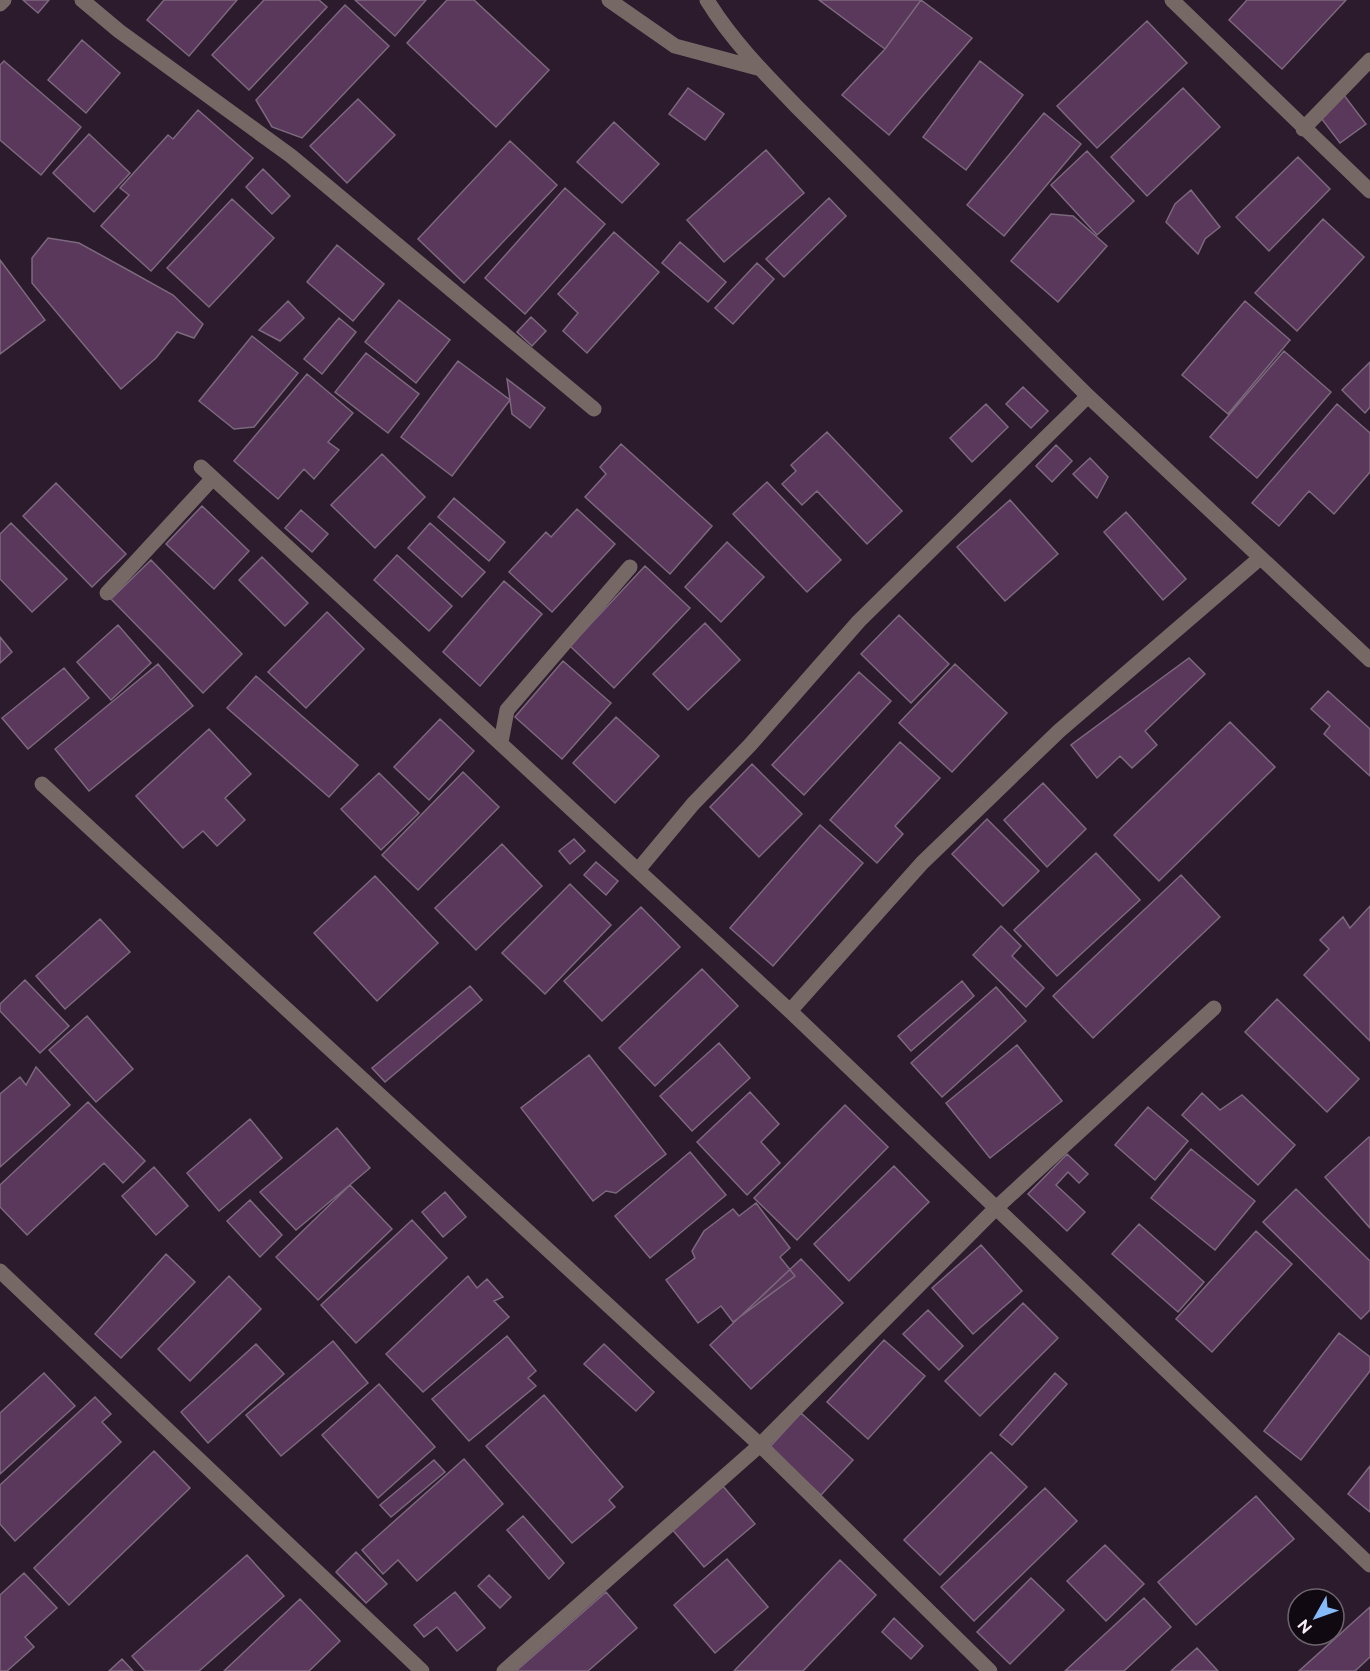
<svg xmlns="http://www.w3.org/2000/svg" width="1370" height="1671" viewBox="0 0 1370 1671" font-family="Raleway,sans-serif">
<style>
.building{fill:#59385b;stroke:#7c687d;stroke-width:1.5}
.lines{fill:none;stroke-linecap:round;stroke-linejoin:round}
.minor{stroke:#766965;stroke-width:15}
</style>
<rect width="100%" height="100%" fill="#2c1b2d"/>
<path class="building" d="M23,0H49L38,13Z
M164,0H237L189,56L147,20Z
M264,0H319L327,7L249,90L212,55Z
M355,0H426L395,36Z
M447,0H474L549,70L496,127L407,43Z
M819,0H921L885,49Z
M921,0L972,38L889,135L842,95L885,49Z
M1247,0H1346L1282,69L1229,20Z
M345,5L389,46L302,138L272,127L256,100Z
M1147,21L1187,63L1097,148L1057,106Z
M82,40L120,73L86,113L48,80Z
M4,61L81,127L41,175L0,140V65Z
M980,61L1023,95L966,170L923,137Z
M688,88L724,114L705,140L669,114Z
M1183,88L1220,127L1147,196L1111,157Z
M1340,90L1366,124L1340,143L1315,110Z
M358,99L395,135L347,183L310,146Z
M198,110L253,158L151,271L101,226L129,195L120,188L168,135L173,139Z
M1044,113L1081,144L1004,236L967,205Z
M614,122L659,164L622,203L577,162Z
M89,134L130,173L94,212L53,173Z
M510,141L557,185L464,283L418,239Z
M766,150L804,193L724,262L687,220Z
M1087,151L1134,201L1097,235L1051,185Z
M1298,157L1330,189L1269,251L1236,217Z
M263,169L290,196L272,214L246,187Z
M565,188L605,224L525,314L485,278Z
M1191,190L1220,227L1205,239L1198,254L1166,222L1175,204Z
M829,198L846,216L784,277L766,259Z
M232,199L274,238L209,307L167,268Z
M1051,214L1073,216L1107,246L1058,302L1011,261Z
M1323,219L1364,257L1297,331L1255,293Z
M614,232L659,272L587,353L563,331L578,313L558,294Z
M48,238L79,243L128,270L173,295L203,324L194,338L177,332L156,358L121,389L32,283V258Z
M680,242L726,282L708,302L662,263Z
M337,245L384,284L353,321L307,282Z
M0,260L45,320L0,354Z
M757,263L774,279L733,324L715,308Z
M399,300L450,340L416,383L365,342Z
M288,301L304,318L280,341L259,330Z
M1245,301L1290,340L1228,414L1182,375Z
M531,317L546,331L532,346L517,332Z
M339,318L356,332L322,374L304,359Z
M252,336L298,373L254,427L234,429L199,401Z
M1284,351L1331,392L1257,478L1210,437Z
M366,353L419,394L388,433L335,392Z
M458,361L510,400L452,476L401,437Z
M1370,362V407L1365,413L1342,390Z
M307,374L353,413L328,442L339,450L314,479L304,469L278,499L234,461Z
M507,379L545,408L530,428L512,414Z
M1023,387L1048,411L1031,428L1006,404Z
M986,404L1008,427L972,462L950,438Z
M1337,404L1370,433V472L1334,514L1309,491L1279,526L1252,503Z
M827,432L902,511L867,544L817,491L802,505L782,484L796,471L791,465Z
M621,444L712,526L670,574L585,497L606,474L600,467Z
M1056,445L1072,461L1052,482L1036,466Z
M382,454L425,497L375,548L331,505Z
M1090,458L1108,477L1097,498L1073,474Z
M767,482L841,560L807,592L733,514Z
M56,483L126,554L92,587L23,516Z
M454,498L505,542L489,561L438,517Z
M1010,500L1058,554L1005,601L957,547Z
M202,506L249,551L214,589L166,544Z
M577,509L615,544L552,612L509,572L546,532L551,537Z
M301,510L328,534L312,552L285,528Z
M1126,512L1186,579L1163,600L1104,532Z
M11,523L67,579L32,612L0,579V534Z
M430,523L485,572L462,597L408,548Z
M727,542L764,577L721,622L685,587Z
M397,555L452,606L429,631L374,580Z
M262,557L308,603L285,626L239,580Z
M151,560L242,654L203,693L111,599Z
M645,566L690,608L614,688L570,646Z
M504,581L542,614L480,686L443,652Z
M327,612L364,649L306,708L268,672Z
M899,615L949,664L911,703L861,654Z
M705,623L740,660L688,710L653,674Z
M118,625L151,663L111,700L77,662Z
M0,637L12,652L0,663Z
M1189,658L1205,674L1145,731L1157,745L1132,768L1120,756L1097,778L1071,745Z
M563,661L611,703L562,759L515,717Z
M158,664L193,706L89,791L55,749Z
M955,664L1007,713L952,772L899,723Z
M64,668L89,698L28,749L2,718Z
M859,672L891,701L804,795L772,765Z
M256,676L358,765L329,797L227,708Z
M1328,691L1370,729V776L1324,734L1330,726L1311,709Z
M616,717L659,756L615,803L573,763Z
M440,719L474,751L429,800L394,767Z
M1230,722L1275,767L1159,881L1114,835Z
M209,729L251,774L225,798L245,820L217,846L203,831L183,848L136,796Z
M900,742L940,778L895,826L903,834L877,863L830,820Z
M752,764L802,814L759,857L710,807Z
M463,772L499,807L418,890L382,855Z
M379,773L419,813L381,850L341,809Z
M1043,783L1086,829L1047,867L1004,820Z
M987,819L1039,871L1003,906L952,854Z
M820,825L863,863L773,966L730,928Z
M574,839L585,851L570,864L559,851Z
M502,844L542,886L476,950L435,908Z
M1096,853L1140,900L1057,976L1014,930Z
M596,862L618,881L606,895L584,875Z
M1181,875L1220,917L1093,1038L1053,996Z
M375,876L438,943L377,1001L314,933Z
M570,884L611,925L545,994L502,953Z
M1370,906V1041L1304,975L1329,949L1320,940L1343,917L1350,928Z
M641,907L680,947L602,1021L564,981Z
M100,919L130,952L65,1009L36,976Z
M1001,926L1021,946L1012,956L1044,988L1026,1007L973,955Z
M702,969L738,1006L655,1086L619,1048Z
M25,980L69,1026L40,1053L0,1011V1004Z
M962,981L974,996L911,1051L898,1036Z
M470,986L482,1000L385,1082L372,1068Z
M996,987L1026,1021L942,1097L911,1063Z
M1277,999L1359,1079L1327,1112L1245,1032Z
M87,1016L133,1069L96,1102L49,1050Z
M719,1043L750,1078L692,1131L660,1096Z
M1017,1045L1062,1101L990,1158L946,1103Z
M589,1055L666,1154L616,1193L606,1191L593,1201L521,1108Z
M36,1067L70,1105L0,1167V1094L20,1077L26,1085Z
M750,1092L779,1124L761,1142L780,1163L747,1195L697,1142Z
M1202,1093L1220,1110L1242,1095L1295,1145L1258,1185L1182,1115Z
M88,1102L145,1161L123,1183L104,1163L27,1235L0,1207V1185Z
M845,1105L888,1147L797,1240L754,1198Z
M1148,1107L1188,1141L1155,1180L1115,1145Z
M250,1119L282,1158L219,1211L187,1173Z
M337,1128L370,1168L296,1230L260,1192Z
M1369,1137L1370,1138V1228L1325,1177Z
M1191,1149L1255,1201L1215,1250L1151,1198Z
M690,1152L726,1195L650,1258L615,1216Z
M1067,1154L1088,1174L1079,1183L1068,1172L1056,1185L1085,1212L1067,1231L1028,1194Z
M894,1166L929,1202L849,1281L814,1244Z
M154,1167L188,1206L156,1235L122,1196Z
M350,1185L392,1229L318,1300L276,1257Z
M1296,1189L1370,1261V1310L1361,1319L1263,1222Z
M445,1192L466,1217L443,1237L422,1212Z
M250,1200L282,1235L260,1257L227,1221Z
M756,1203L790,1248L780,1257L795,1276L733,1322L721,1306L698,1323L666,1280L695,1258L692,1251L704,1231L733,1209L739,1216Z
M412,1220L447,1258L356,1343L321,1305Z
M1139,1224L1204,1282L1178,1312L1112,1254Z
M1256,1231L1292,1264L1212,1352L1176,1319Z
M981,1245L1022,1291L973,1334L932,1288Z
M166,1254L195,1282L121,1358L95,1334Z
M801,1259L843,1303L751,1389L710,1345Z
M229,1276L261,1309L190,1381L158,1349Z
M468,1276L477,1288L487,1279L503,1297L494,1301L509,1317L423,1392L386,1354Z
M1023,1303L1058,1338L980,1416L945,1381Z
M928,1310L963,1346L939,1370L903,1334Z
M1339,1333L1370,1357V1371L1301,1460L1264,1431Z
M507,1336L536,1371L528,1378L536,1386L469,1441L432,1399Z
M884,1340L925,1376L868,1439L827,1402Z
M333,1341L368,1383L281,1456L246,1415Z
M256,1344L284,1374L208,1443L181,1412Z
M604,1344L654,1392L636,1411L584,1364Z
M44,1373L75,1406L0,1474V1413Z
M1055,1373L1067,1384L1012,1445L1000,1435Z
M379,1384L435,1447L378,1498L322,1435Z
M544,1395L623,1487L609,1500L615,1507L572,1543L486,1446Z
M95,1397L111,1414L102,1422L121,1442L15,1541L0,1524V1485Z
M801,1413L853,1460L821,1495L769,1448Z
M154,1451L190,1488L69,1605L34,1568Z
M991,1452L1027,1487L940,1575L904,1540Z
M464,1459L503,1504L417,1581L398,1560L383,1574L362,1550Z
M434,1460L445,1472L391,1517L380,1505Z
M1370,1466V1512L1348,1494Z
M722,1485L755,1524L704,1567L671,1528Z
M1045,1488L1077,1521L974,1621L941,1587Z
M1256,1496L1294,1539L1196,1625L1158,1582Z
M523,1516L564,1563L549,1579L507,1530Z
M1105,1545L1144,1584L1106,1621L1067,1581Z
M356,1552L387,1584L366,1603L336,1572Z
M247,1555L284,1596L199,1671H145L132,1656Z
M727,1559L768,1607L715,1653L674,1605Z
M840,1560L876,1595L803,1671H734Z
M24,1573L57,1608L25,1637L34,1647L7,1671H0V1595Z
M489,1575L511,1597L500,1608L478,1586Z
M1031,1578L1064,1610L1010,1664L977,1632Z
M455,1592L485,1628L457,1651L437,1627L424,1637L414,1625Z
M606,1592L637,1628L588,1671H516Z
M1144,1598L1171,1627L1124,1671H1065Z
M300,1599L340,1641L309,1671H224Z
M1370,1607V1657L1355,1671H1299Z
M894,1618L923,1646L911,1659L882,1632Z
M1197,1648L1218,1671H1171Z
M122,1659L133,1671H109Z"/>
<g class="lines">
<path class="minor" d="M82,0L119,31L291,156L594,409
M609,0L675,46L761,69
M707,0C732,41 766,75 800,110L1088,396L1370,660
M1172,0L1370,191
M0,4L4,0
M1303,129L1370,60
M201,467L790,1011L1370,1565
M107,593L213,478
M501,742L507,710L630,567
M42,784L760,1445L990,1671
M638,870L693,804L750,745L859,621L1088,396
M790,1011L922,863L1059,731L1260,558
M0,1271L422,1671
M504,1671L760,1445L995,1209L1214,1008"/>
</g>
<g transform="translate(1316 1617) rotate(230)"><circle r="28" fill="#100911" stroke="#6d646e" stroke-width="1.5"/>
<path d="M0-4.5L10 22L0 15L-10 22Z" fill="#86bbfb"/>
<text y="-9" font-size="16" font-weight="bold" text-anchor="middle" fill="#f8edf9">N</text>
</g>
</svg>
